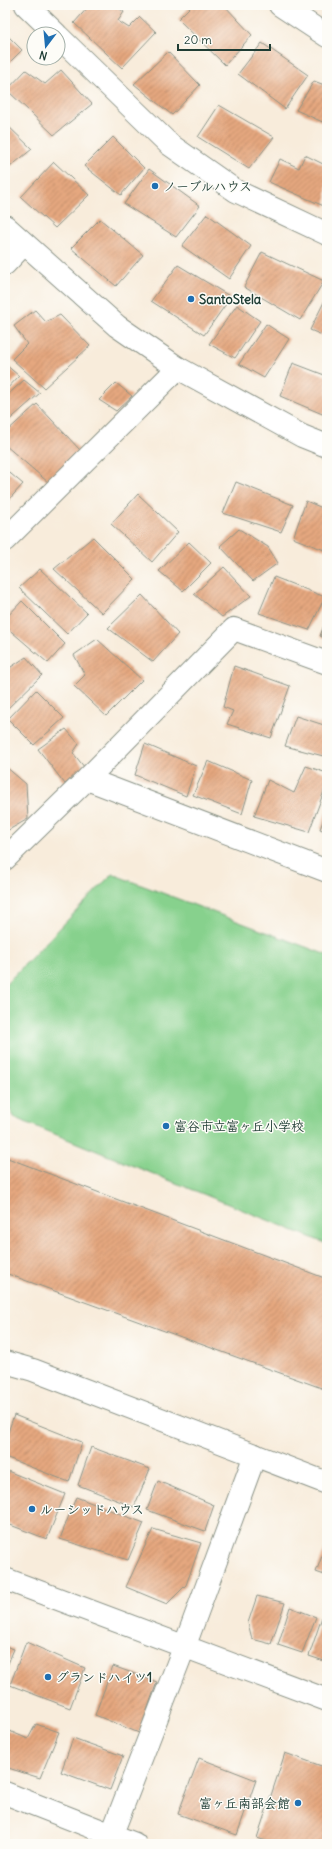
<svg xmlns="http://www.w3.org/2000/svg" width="332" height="1849" viewBox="0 0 332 1849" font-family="Delius,'Klee One',sans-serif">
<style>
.green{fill:#87d18d;stroke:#538760}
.building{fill:url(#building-hatch)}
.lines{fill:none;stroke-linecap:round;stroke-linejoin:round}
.minor-casing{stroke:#8c9488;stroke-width:24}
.tertiary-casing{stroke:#8c9488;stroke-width:24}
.minor{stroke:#fff;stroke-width:22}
.tertiary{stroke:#fff;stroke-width:22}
.poi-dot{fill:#1f6fb2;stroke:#fdfcf7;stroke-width:1.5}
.labels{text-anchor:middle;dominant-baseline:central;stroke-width:3;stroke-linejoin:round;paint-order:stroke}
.poi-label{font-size:13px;font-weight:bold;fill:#1f3d34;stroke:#fdfcf7;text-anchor:start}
</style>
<defs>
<pattern id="building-hatch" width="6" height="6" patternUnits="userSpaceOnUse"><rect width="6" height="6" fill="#e5a77f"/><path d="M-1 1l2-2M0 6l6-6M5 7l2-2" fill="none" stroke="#b98969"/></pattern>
</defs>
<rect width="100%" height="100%" fill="#fdfcf7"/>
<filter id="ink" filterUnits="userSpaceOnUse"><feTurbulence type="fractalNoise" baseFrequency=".025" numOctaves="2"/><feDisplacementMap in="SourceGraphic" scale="8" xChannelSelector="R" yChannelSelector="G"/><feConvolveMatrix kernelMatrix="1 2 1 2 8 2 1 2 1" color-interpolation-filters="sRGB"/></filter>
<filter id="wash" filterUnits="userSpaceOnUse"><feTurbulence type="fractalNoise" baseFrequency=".012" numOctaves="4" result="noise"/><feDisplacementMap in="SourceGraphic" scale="16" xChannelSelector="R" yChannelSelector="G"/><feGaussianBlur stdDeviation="0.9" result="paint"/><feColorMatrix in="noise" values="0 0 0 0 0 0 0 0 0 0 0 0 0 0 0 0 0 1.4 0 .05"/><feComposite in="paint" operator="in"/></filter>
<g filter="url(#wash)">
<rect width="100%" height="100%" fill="#f8ecdb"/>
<path class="green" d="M112,874L327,955V1244L15,1118L5,1102V985Z"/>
<g id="blocks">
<path class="building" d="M90,5H115L124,12L118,21L129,28L140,17L156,32L122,68L74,23Z
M192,5H224L252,35L225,65L178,19Z
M5,33L22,50L5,67Z
M262,43L308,75L285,109L238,74Z
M168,52L200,85L172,115L134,84Z
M26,70L45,84L61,70L92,104L54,135L7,90Z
M314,81L327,86V124L296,110Z
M219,105L274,137L249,169L198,137Z
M5,123L32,149L5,171Z
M113,137L144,168L121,195L84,166Z
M305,155L327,166L326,207L269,182L280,159L299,168Z
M54,162L89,195L55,228L21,197Z
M149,169L200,206L176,237L124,204Z
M207,214L251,246L229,279L182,246Z
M100,219L143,255L116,286L71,248Z
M262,252L324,281L300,320L244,287Z
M178,265L231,297L204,335L151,301Z
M327,296V337L310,330Z
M237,305L260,321L235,358L209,344Z
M35,310L46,322L60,315L90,346L44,388L12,359L27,344L14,326Z
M266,324L289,339L264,378L239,364Z
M293,363L327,376V416L280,396Z
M5,364L19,376L5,391Z
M24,380L40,393L5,424V397Z
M116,383L132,396L116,411L99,400Z
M37,404L80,450L49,483L5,445V433Z
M5,469L23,484L5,504Z
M236,482L293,505L281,532L223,513Z
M138,494L178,532L152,562L111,524Z
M306,501L327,510V551L293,538Z
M239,529L268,547L278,563L253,581L220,546Z
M93,537L135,579L102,613L54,569Z
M189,542L211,563L183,591L159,571Z
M224,567L251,596L222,617L194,594Z
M40,569L87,613L67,634L19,588Z
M274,577L325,597L309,630L259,613Z
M142,595L178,634L153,662L108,628Z
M22,601L65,644L48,663L5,626V619Z
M327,617V639L320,636Z
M97,639L142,680L106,716L74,686L85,675L74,655Z
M26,657L42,675L5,711V671Z
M234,666L290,686L271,738L227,724L233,711L223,707Z
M36,690L64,718L34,745L8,719Z
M296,716L327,726V757L285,746Z
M66,729L79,744L73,753L85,768L65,784L38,749Z
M145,744L196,766L186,796L135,775Z
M208,761L252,780L242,814L193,795Z
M5,766L26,784L28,819L5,832Z
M306,766L327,773V783L309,832L254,816L268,780L294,793Z
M327,810V832L320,829Z
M5,1157L327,1279V1390L5,1273Z
M14,1415L82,1442L69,1482L5,1457V1441Z
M91,1447L150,1469L134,1507L78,1485Z
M5,1470L65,1494L47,1539L5,1523Z
M158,1481L214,1505L205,1531L147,1510Z
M76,1497L144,1523L128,1560L60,1539Z
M153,1529L201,1543L186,1585L167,1604L126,1587Z
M327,1543V1576L316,1572Z
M257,1596L285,1603L271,1644L252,1639L248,1623Z
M290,1607L316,1617L302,1653L278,1645Z
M322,1617L327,1619V1662L309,1656Z
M26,1642L85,1668L70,1708L10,1685Z
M5,1646L14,1649L5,1671Z
M113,1666L157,1682L139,1733L95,1715Z
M36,1724L59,1732L40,1778L5,1767V1729L28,1739Z
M73,1738L123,1756L110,1790L61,1772Z
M285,1753L327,1768V1844H275L257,1838Z
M199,1758L256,1780L237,1835L178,1814Z"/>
</g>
</g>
<g filter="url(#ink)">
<use href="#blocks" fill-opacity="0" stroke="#8c9488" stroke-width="1"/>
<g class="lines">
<g class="minor-casing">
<path id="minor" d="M26,5L56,34
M280,5L327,36
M58,36L169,144L236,191L327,234
M5,264L24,244
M5,540L178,368
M87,779L234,629L327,663
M5,859L87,779L327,871
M5,1362L33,1370L327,1483
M5,1793L135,1844"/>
</g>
<g class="tertiary-casing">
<path id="tertiary" d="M5,226L117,326L178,368L302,436L327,446
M5,1579L327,1700
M108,1844L185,1645L255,1455"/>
</g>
<use href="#minor" class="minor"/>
<use href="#tertiary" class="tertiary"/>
</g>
</g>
<g class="poi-dot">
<circle cx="155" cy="186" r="4"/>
<circle cx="191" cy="299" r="4"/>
<circle cx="166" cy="1126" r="4"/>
<circle cx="32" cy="1509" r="4"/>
<circle cx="48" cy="1677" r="4"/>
<circle cx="298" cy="1803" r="4"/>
</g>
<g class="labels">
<g class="poi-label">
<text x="163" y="186">ノーブルハウス</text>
<text x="199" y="299">SantoStela</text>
<text x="174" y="1126">富谷市立富ヶ丘小学校</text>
<text x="40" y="1509">ルーシッドハウス</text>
<text x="56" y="1677">グランドハイツ1</text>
<text x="290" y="1803" text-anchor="end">富ヶ丘南部会館</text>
</g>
</g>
<rect width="332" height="1849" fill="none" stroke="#fdfcf7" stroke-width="20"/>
<g transform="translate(46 46) rotate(196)"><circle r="19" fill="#fdfcf7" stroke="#a4b0a9"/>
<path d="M0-3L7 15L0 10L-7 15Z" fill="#1f6fb2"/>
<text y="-6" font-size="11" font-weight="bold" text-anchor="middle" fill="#1f3d34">N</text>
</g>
<path d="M178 44v6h92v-6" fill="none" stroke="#1f3d34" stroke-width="2"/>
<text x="184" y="44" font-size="12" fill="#1f3d34" stroke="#fdfcf7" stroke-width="3" paint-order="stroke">20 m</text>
</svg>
